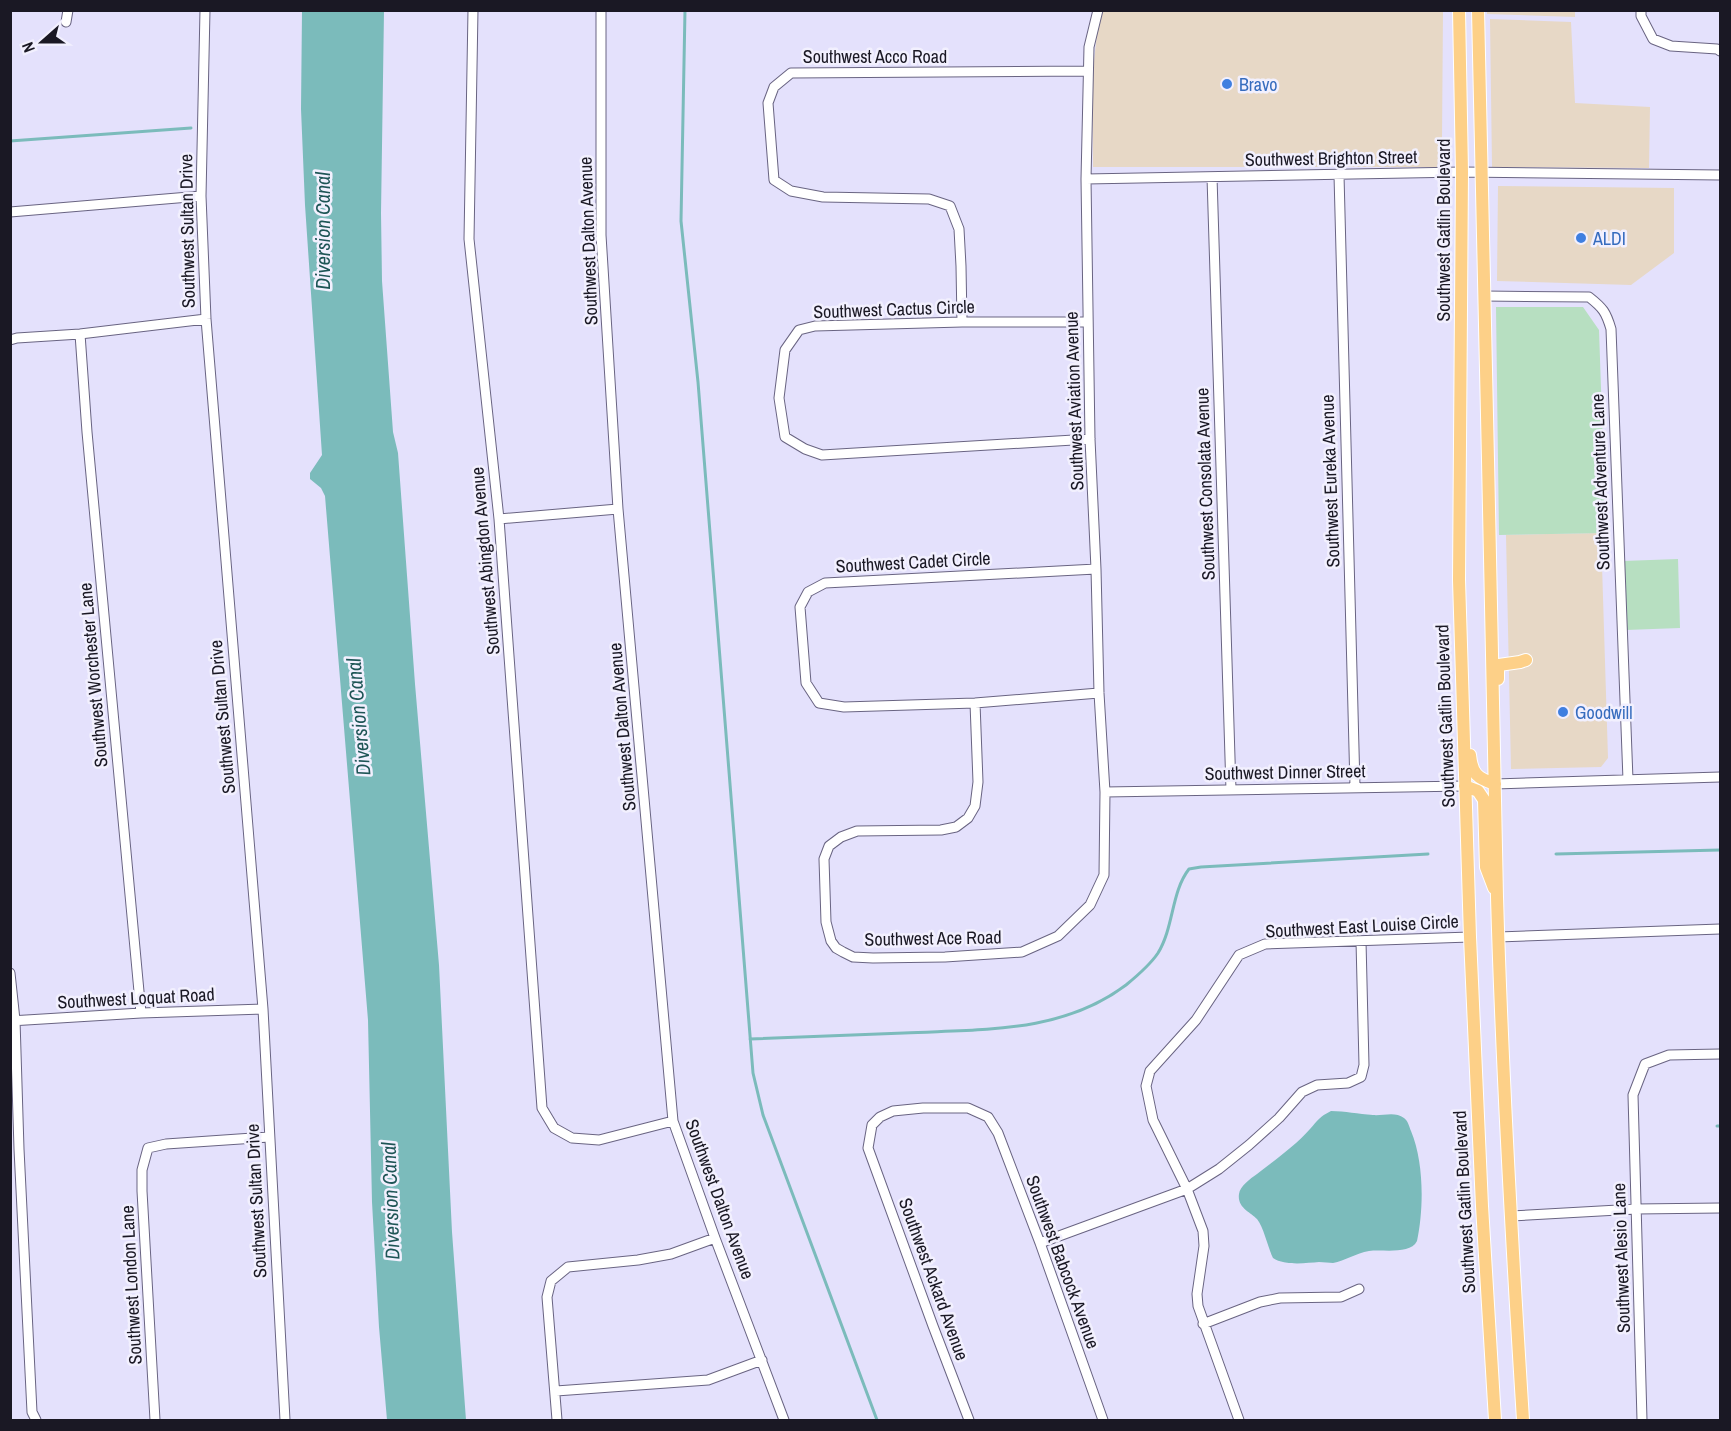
<svg xmlns="http://www.w3.org/2000/svg" width="1731" height="1431" viewBox="0 0 1731 1431" font-family="'Archivo Narrow',sans-serif">
<style>
.commercial{fill:#e7d8c6}
.green{fill:#b7dfc1}
.water{fill:#7bbbbb}
.lines{fill:none;stroke-linecap:round;stroke-linejoin:round}
.stream{stroke:#7bbbbb;stroke-width:3}
.minor-casing{stroke:#696482;stroke-width:11}
.major-casing{stroke:#fff;stroke-width:14}
.minor{stroke:#fff;stroke-width:9}
.major{stroke:#fdd088;stroke-width:12}
.shop-dot{fill:#3f7fe0;stroke:#f2f0fe;stroke-width:2}
.labels{text-anchor:middle;dominant-baseline:central;stroke-width:5;stroke-linejoin:round;paint-order:stroke}
.street-label{font-size:18px;fill:#1a1824;stroke:#f2f0fe}
.shop-label{font-size:18px;fill:#366cbe;stroke:#f2f0fe;text-anchor:start}
.water-label{font-size:20px;font-style:italic;fill:#1e5556;stroke:#f2f0fe}
</style>
<rect width="100%" height="100%" fill="#e4e1fc"/>
<path class="commercial" d="M1487,10L1575,11V17L1487,14Z
M1103,11H1443L1442,139L1437,167H1093L1092,79L1097,34Z
M1490,19L1571,22L1575,103L1650,107L1649,168L1492,167Z
M1498,186L1674,188V253L1631,285L1497,281Z
M1601,533L1608,758L1601,767L1511,769L1506,535Z"/>
<path class="green" d="M1496,307H1583L1599,330L1606,533L1499,535Z
M1678,559L1680,628L1626,630L1623,561Z"/>
<path class="water" d="M302,11H384L381,213L382,281L393,432L398,453L415,684L439,965L452,1232L466,1420H387L379,1327L372,1202L368,1020L325,496L321,488L310,479V473L322,455L305,205L301,109Z
M1331,1111C1345,1111 1358,1114 1373,1115C1383,1116 1395,1111 1404,1118C1408,1121 1409,1126 1411,1131C1424,1162 1424,1208 1417,1241C1410,1255 1383,1249 1369,1251C1356,1253 1345,1261 1333,1263C1329,1263 1324,1262 1319,1262C1306,1263 1285,1266 1273,1258C1268,1248 1264,1228 1257,1219C1251,1212 1237,1208 1239,1194C1240,1186 1250,1179 1257,1174C1275,1160 1295,1146 1310,1129C1318,1120 1319,1117 1331,1111Z"/>
<g class="lines">
<path class="stream" d="M685,10L681,221L698,382L753,1073L763,1115L877,1420
M10,141L191,128
M1556,854L1720,850
M750,1039C801,1037 852,1035 904,1033C981,1029 1061,1034 1126,985C1137,976 1150,965 1158,953C1174,927 1171,892 1189,869L1201,867L1428,854
M1717,1126H1720"/>
<g class="minor-casing">
<path id="minor" d="M205,10L201,196L206,319L263,1009L285,1420
M473,10L469,239L499,519L542,1108L554,1128L572,1138L599,1140L673,1121
M601,10V235L618,509L673,1121L715,1238L784,1420
M1641,10V16L1653,39L1671,46L1717,49L1720,51
M66,22L68,10
M1339,175L1355,787
M1212,177L1231,790
M1086,179L1462,172L1720,175
M10,212L201,196
M1484,296L1589,297C1603,308 1606,312 1611,329L1628,780
M962,322L961,266L959,229L950,206L929,199L823,197L791,191L774,180L768,103L774,87L791,73L1087,71
M1088,322H962L815,326L799,330L785,350L779,398L785,437L805,449L822,455L1090,439
M80,334L87,432L141,1013
M10,340L17,338L80,334L206,319
M499,519L618,509
M1096,569L825,583L808,592L800,607L806,683L819,703L844,707L975,703L1099,693
M975,703L978,782L975,806L968,818L956,827L941,830L857,831L841,837L829,846L824,859L826,922L831,941L836,948L843,952L853,957L873,958L945,957L1022,952L1058,936L1090,905L1104,875L1105,792L1099,693L1096,569L1090,439L1086,179L1089,47L1098,10
M1495,784L1720,777
M1105,792L1465,786
M1498,937L1720,929
M10,973L15,1020L19,1149L32,1412L36,1420
M10,1021L141,1013L263,1009
M1511,1216L1636,1209L1720,1208
M1040,1243L1187,1189L1219,1169L1249,1145L1279,1118L1302,1092L1317,1085L1348,1083L1361,1077L1364,1065L1361,941
M1203,1324L1260,1302L1280,1298L1341,1297L1359,1289
M556,1391L708,1380L762,1360
M155,1420L142,1191V1170L148,1148L166,1144L269,1137
M557,1420L547,1297L551,1281L568,1267L638,1260L671,1254L715,1238
M969,1420L933,1326L868,1148L872,1125L880,1117L893,1111L923,1108H968L988,1117L998,1133L1040,1243L1103,1420
M1239,1420L1198,1306L1197,1294L1204,1246L1203,1231L1187,1189L1153,1120L1146,1086L1150,1071L1196,1020L1239,955L1265,944L1470,937
M1642,1420L1633,1095L1645,1064L1669,1055L1720,1054"/>
</g>
<g class="major-casing">
<path id="major" d="M1459,10L1462,172L1459,580L1470,937L1482,1206L1495,1420
M1478,10C1487,306 1489,601 1497,897C1502,1071 1512,1246 1523,1420
M1498,679V667L1499,665L1520,662L1526,660
M1470,755C1472,774 1477,778 1495,784
M1465,786L1478,791L1484,800L1486,867L1494,888"/>
</g>
<use href="#minor" class="minor"/>
<use href="#major" class="major"/>
</g>
<g class="shop-dot">
<circle cx="1227" cy="84" r="6"/>
<circle cx="1581" cy="238" r="6"/>
<circle cx="1563" cy="712" r="6"/>
</g>
<g class="labels">
<g class="street-label">
<text x="875" y="56">Southwest Acco Road</text>
<text transform="translate(1331 158) rotate(-1)">Southwest Brighton Street</text>
<text transform="translate(1443 230) rotate(-90)">Southwest Gatlin Boulevard</text>
<text transform="translate(187 231) rotate(-91)">Southwest Sultan Drive</text>
<text transform="translate(588 241) rotate(-92)">Southwest Dalton Avenue</text>
<text transform="translate(894 309) rotate(-2)">Southwest Cactus Circle</text>
<text transform="translate(1074 401) rotate(-92)">Southwest Aviation Avenue</text>
<text transform="translate(1330 481) rotate(-92)">Southwest Eureka Avenue</text>
<text transform="translate(1600 482) rotate(-92)">Southwest Adventure Lane</text>
<text transform="translate(1205 484) rotate(-92)">Southwest Consolata Avenue</text>
<text transform="translate(485 561) rotate(-95)">Southwest Abingdon Avenue</text>
<text transform="translate(913 562) rotate(-3)">Southwest Cadet Circle</text>
<text transform="translate(93 675) rotate(-95)">Southwest Worchester Lane</text>
<text transform="translate(1445 716) rotate(-92)">Southwest Gatlin Boulevard</text>
<text transform="translate(222 717) rotate(-95)">Southwest Sultan Drive</text>
<text transform="translate(622 727) rotate(-95)">Southwest Dalton Avenue</text>
<text transform="translate(1285 772) rotate(-1)">Southwest Dinner Street</text>
<text transform="translate(1362 926) rotate(-3)">Southwest East Louise Circle</text>
<text transform="translate(933 938) rotate(-1)">Southwest Ace Road</text>
<text transform="translate(136 998) rotate(-3)">Southwest Loquat Road</text>
<text transform="translate(720 1199) rotate(70)">Southwest Dalton Avenue</text>
<text transform="translate(256 1201) rotate(-93)">Southwest Sultan Drive</text>
<text transform="translate(1464 1202) rotate(-93)">Southwest Gatlin Boulevard</text>
<text transform="translate(1621 1258) rotate(-92)">Southwest Alesio Lane</text>
<text transform="translate(1063 1262) rotate(70)">Southwest Babcock Avenue</text>
<text transform="translate(934 1279) rotate(70)">Southwest Ackard Avenue</text>
<text transform="translate(131 1285) rotate(-93)">Southwest London Lane</text>
</g>
<g class="shop-label">
<text x="1239" y="84">Bravo</text>
<text x="1593" y="238">ALDI</text>
<text x="1575" y="712">Goodwill</text>
</g>
<g class="water-label">
<text transform="translate(322 231) rotate(-90)">Diversion Canal</text>
<text transform="translate(358 717) rotate(-95)">Diversion Canal</text>
<text transform="translate(390 1201) rotate(-92)">Diversion Canal</text>
</g>
</g>
<rect width="1731" height="1431" fill="none" stroke="#1a1824" stroke-width="24"/>
<g transform="translate(42 42) rotate(249)" stroke="#f2f0fe" stroke-width="4.5" paint-order="stroke">
<path d="M0-4.5L10 22L0 15L-10 22Z" fill="#1a1824"/>
<text y="-9" font-size="16" font-weight="bold" text-anchor="middle" fill="#1a1824">N</text>
</g>
</svg>
